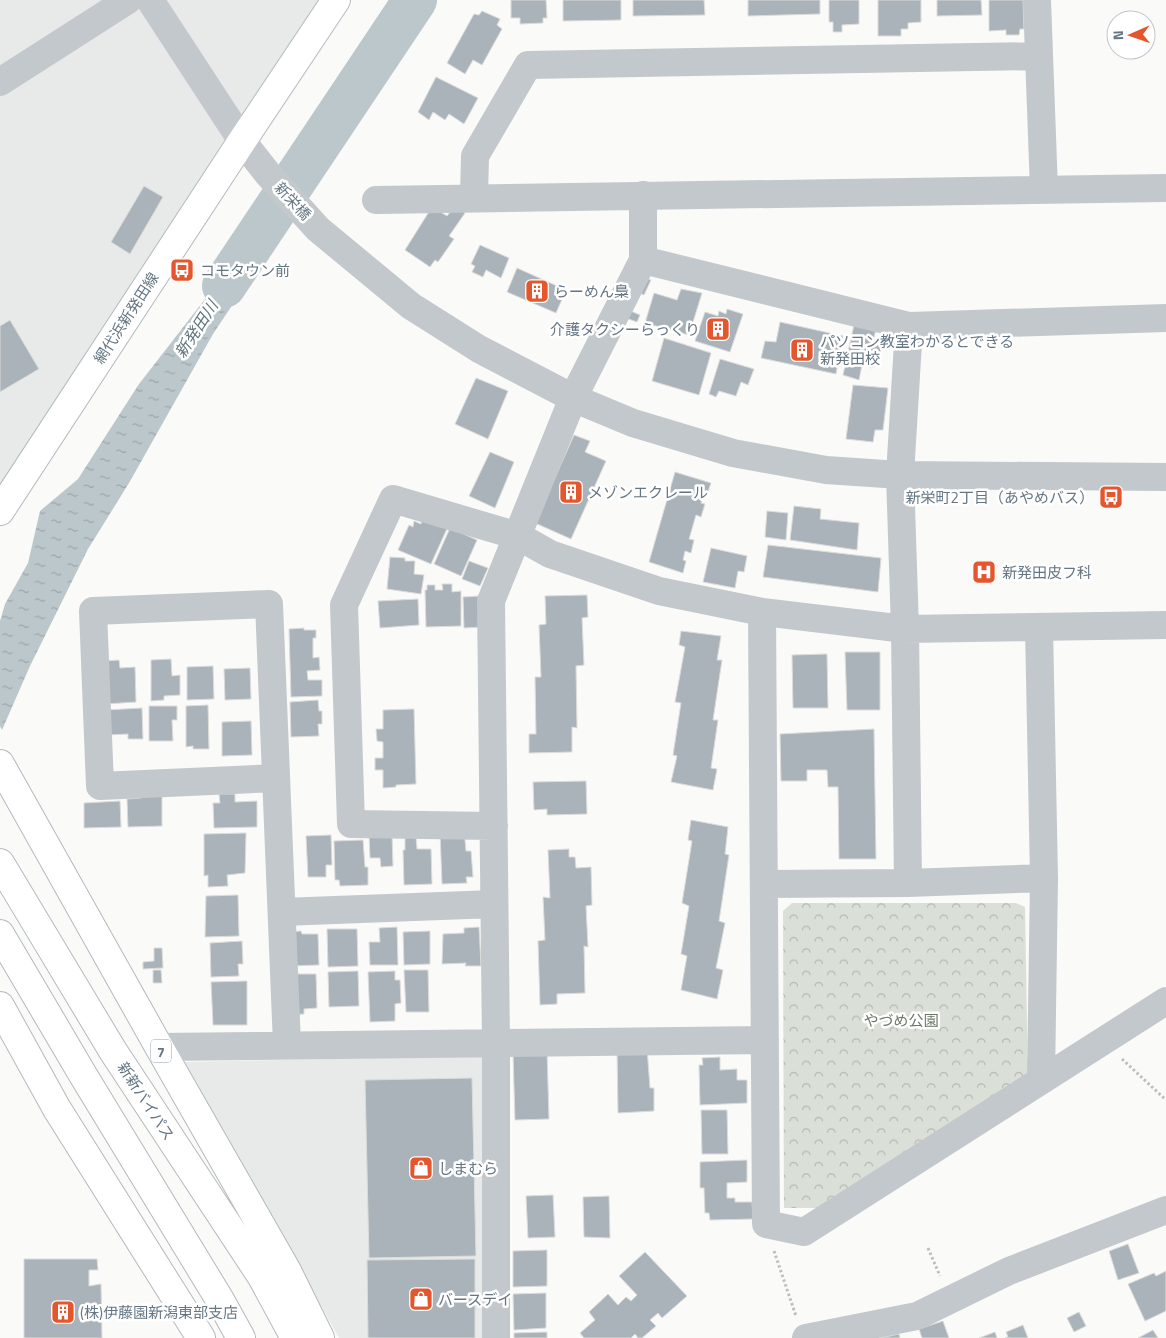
<svg xmlns="http://www.w3.org/2000/svg" width="1166" height="1338" viewBox="0 0 1166 1338" font-family="'Titillium Web','Noto Sans JP',sans-serif">
<style>
.built{fill:#e8e9e9}
.park{fill:url(#park-crowns)}
.water{fill:url(#water-ripples)}
.lines{fill:none;stroke-linecap:round;stroke-linejoin:round}
.river{stroke:#bbc7cb;stroke-width:44}
.building{fill:#aab3b9;stroke:#dcdcda}
.secondary-casing{stroke:#b3babf;stroke-width:30}
.trunk-casing{stroke:#b4b9bd;stroke-width:30}
.path{stroke:#bbbfc2;stroke-width:3;stroke-dasharray:2.5 2.5;stroke-linecap:butt}
.minor{stroke:#c3c8cc;stroke-width:28}
.tertiary{stroke:#c3c8cc;stroke-width:28}
.secondary{stroke:#fff;stroke-width:28}
.trunk{stroke:#fff;stroke-width:28}
.labels{text-anchor:middle;dominant-baseline:central;stroke-width:5;stroke-linejoin:round;paint-order:stroke}
.shield{fill:#fff;stroke:#939fa8;stroke-width:1}
.shield-label{font-size:14px;font-weight:bold;fill:#657683}
.street-label{font-size:15px;fill:#657683;stroke:#fff}
.poi-label{font-size:15px;fill:#657683;stroke:#fff;text-anchor:start}
.park-label{font-size:15px;fill:#687a64;stroke:#fff}
.water-label{font-size:16px;font-style:italic;fill:#60757c;stroke:#fff}
</style>
<defs>
<pattern id="park-crowns" width="20" height="18" patternUnits="userSpaceOnUse" patternTransform="scale(1.25)"><rect width="20" height="18" fill="#dadfd7"/><path d="M2 6a3 3 0 1 1 6 0M12 15a3 3 0 1 1 6 0" fill="none" stroke="#b4b9b4"/></pattern>
<pattern id="water-ripples" width="26" height="14" patternUnits="userSpaceOnUse" patternTransform="scale(1.25)"><rect width="26" height="14" fill="#bbc7cb"/><path d="M2 4q2-2 4 0t4 0M15 11q2-2 4 0t4 0" fill="none" stroke="#9ca6aa"/></pattern>
</defs>
<rect width="100%" height="100%" fill="#fafaf8"/>
<path class="built" d="M0,0H319L0,485Z
M485,1056L493,1338H339L183,1062Z"/>
<path class="park" d="M792,903H1016L1025,907L1028,1078L826,1208H784L783,911Z"/>
<path class="water" d="M248,228L258,235L269,250L213,334L129,483L88,549L30,666L2,730L0,726V621L5,604L28,563L40,511L78,479L139,384L209,294Z"/>
<g class="lines">
<path class="river" d="M224,286L415,0"/>
</g>
<path class="building" d="M511,0H546L547,18H543V23L520,24V18H511Z
M563,0H621V20L563,21Z
M633,0H704L705,15L633,16Z
M748,0H820V14L748,16Z
M829,0H859V24L842,25V32H833V22H829Z
M878,0H921V22L908,23V29H901V36H878Z
M937,0H981L982,15L937,16Z
M989,0H1023L1024,29H1020L1019,35H1006V30L989,31Z
M482,11L500,19L497,25L502,29L482,65L473,60L465,74L447,63L474,14L479,15Z
M436,77L478,98L464,124L449,114L445,120L433,112L429,120L418,112Z
M144,186L163,197L130,254L111,242Z
M455,206L465,213L449,236L454,239L438,262L435,260L430,267L405,250L432,207L447,216Z
M480,245L509,258L501,278L486,270L483,277L472,272L475,266L471,264Z
M517,268L566,290L556,313L507,292Z
M641,276L651,280L644,295L635,291Z
M681,289L702,293L689,335L645,323L654,293L677,300Z
M626,309L640,315L637,322L623,317Z
M727,309L743,314L730,352L695,341L705,312L718,316L719,311L726,314Z
M10,320L39,369L0,392V326Z
M780,322L843,336L836,374L761,358L765,341L776,342Z
M854,325L876,329L873,342L882,344L878,364L874,363L872,368L862,365L859,380L843,375Z
M664,338L711,353L699,395L652,381Z
M720,359L754,369L748,385L741,382L736,396L719,391L716,397L709,394Z
M476,378L508,391L488,439L455,424Z
M853,385L888,388L883,430H875L873,442L846,439Z
M574,435L590,441L585,452L606,461L571,539L535,523Z
M490,452L514,462L495,508L469,496Z
M675,472L711,483L707,495L703,494L701,503L705,504L701,517L696,515L689,539L694,540L691,553L685,551L683,560L686,561L683,573L649,562Z
M794,506L821,509L820,519L859,523L857,550L790,540Z
M767,511L788,513L786,540L765,537Z
M422,518L450,522L431,564L398,550L409,525L413,527L414,521L421,524Z
M450,528L477,540L461,576L434,564Z
M768,545L881,558L878,592L763,577Z
M711,548L747,556L744,572L738,571L735,588L703,582Z
M390,557L405,558V561H415L414,574L424,575L421,594L387,589Z
M469,561L488,568L480,586L462,579Z
M442,584H452V592L461,591V626L426,627L425,590H427V585H435V590H443Z
M587,595L588,617L582,618L584,665L576,666L577,728L572,727V752L529,753V734H536L535,677H541L539,625L546,624L545,596Z
M479,596L483,627L464,628L463,597Z
M418,599L419,625L380,628L378,601Z
M304,628V630H316V638H313V658L319,657L320,670L307,671L308,680H322V696L291,697L289,629Z
M681,631L721,636L717,660H722L713,720H718L711,768L717,769L713,790L671,782L677,756L673,755L681,703L675,702L685,647L679,645Z
M845,652H880V710H847Z
M827,654L828,708H793L792,655Z
M171,659L172,676L180,675V695L164,696V700L151,701V660Z
M119,660L120,668L135,667L136,702L106,704L105,661Z
M213,666L214,699L187,700V667Z
M250,668L251,699L225,700L224,669Z
M318,700L319,711H322V724H318L319,736L291,737L290,702Z
M208,705L209,749H193V746L186,747V706Z
M149,706H177V720H172L173,741H149Z
M142,708L143,739H128V734L107,735L106,710Z
M414,709L416,784L396,785V787L383,788V770H375V758H383V742L377,741L376,729H383V710Z
M251,721L252,755L222,756V722Z
M874,729L876,859H839L838,787H828L827,770H807V781H781L780,734Z
M586,781L587,814L547,815V809L534,810L533,782Z
M141,787H162V826L128,827L127,799L141,798Z
M219,794H235V802L257,801V827L214,828L213,803H220Z
M120,801L121,827L84,828V803Z
M691,820L728,827L725,854L729,855L719,921L725,923L716,968L723,970L717,999L681,990L687,956L681,954L689,906L682,903L692,841L688,840Z
M464,830L466,851H471L473,877H466L467,883L442,884L440,831Z
M246,833L245,873L227,875L228,886L208,887V875L204,876V834Z
M331,835L332,865H326V877H308L306,836Z
M369,835H392L393,866L381,867L380,858H370Z
M405,837H416L417,849H431L432,884L404,885L403,850H405Z
M363,840L365,867H368V885L340,886L339,880H335L334,841Z
M569,849V857H575L576,868L591,867L592,905L586,906L588,947L584,946L585,993L557,994V1004L540,1005L538,941L545,940L543,897L550,898L548,850Z
M238,895L239,936L205,937L206,896Z
M397,927L398,965H370L369,942H380L379,928Z
M479,927L481,966H465L466,963L442,964L443,934L464,933V928Z
M327,929H357L358,966L328,967Z
M301,931L302,934H318L319,965L289,966V932Z
M430,931V964L404,965L403,932Z
M242,941L243,964H238L239,976L211,977L210,943Z
M154,948H162L163,968L143,969V962L154,961Z
M153,970H161L162,983H153Z
M404,970H428L429,1012H406Z
M358,971L359,1006L329,1007L328,972Z
M395,971V980H400L401,1003L395,1004V1021L370,1022L368,972Z
M289,974H316L317,1008L304,1009V1014L289,1015Z
M247,981V1025H213L211,982Z
M617,1048H647L650,1088H654V1111L618,1113Z
M547,1051L549,1119L515,1120L513,1053Z
M720,1057V1070L737,1069V1080H747V1103L700,1105L699,1065H703L702,1058Z
M472,1078L476,1256L369,1258L365,1080Z
M701,1110H727L728,1154H702Z
M747,1160V1182L727,1183V1198H735V1202H752L753,1219L710,1220L709,1213H705L704,1188H700V1162Z
M553,1195L555,1237L528,1238L526,1196Z
M609,1196L610,1238L584,1237L583,1197Z
M1128,1244L1139,1273L1118,1280L1109,1251Z
M547,1250V1286L513,1287V1251Z
M645,1252L687,1296L662,1318L658,1313L650,1320L656,1326L642,1338H638L635,1334L631,1338H584L580,1333L595,1320L589,1312L608,1294L618,1305L626,1297L631,1301L637,1295L619,1276Z
M24,1259H97L98,1270H89V1286L101,1284L102,1338H24Z
M475,1259V1338H368L367,1260Z
M1166,1271V1311L1145,1321L1128,1284L1154,1273L1156,1276Z
M546,1293V1328L514,1330L513,1294Z
M1079,1312L1086,1326L1074,1332L1067,1318Z
M943,1321L949,1338H922L919,1329Z
M1023,1325L1028,1338H1005L1008,1337L1006,1332Z
M1153,1330L1158,1338H1138Z
M547,1332V1338H514V1333Z
M995,1332L997,1338H979Z
M899,1334L900,1338H880Z"/>
<g class="lines">
<g class="secondary-casing">
<path id="secondary" d="M0,511L242,141L336,0"/>
</g>
<g class="trunk-casing">
<path id="trunk" d="M0,764L159,1047L287,1271L320,1338
M0,863L113,1051L262,1277L295,1338
M0,934L83,1075L220,1300L241,1338
M0,1006L57,1109L201,1338"/>
</g>
<path class="path" d="M1122,1059L1166,1100
M928,1248L940,1276
M774,1251L796,1316"/>
<path class="minor" d="M1037,0L1044,190
M0,82L128,0
M474,198L475,156L528,65L1038,56
M376,200L1166,188
M643,260L909,326L1166,318
M762,612L766,1224L804,1232L1166,1001
M1039,627L1044,878L1041,1080
M276,778L100,786L93,611L269,604L287,1045
M494,826L351,824L344,605L393,499L518,536L550,554L659,591L762,612L905,629L1166,625
M908,883L905,629L900,475L909,326
M764,884L908,883L1044,878
M282,912L494,904
M159,1047L765,1040
M496,1338V1043L491,601L573,398L643,260V195
M806,1338L917,1316L1009,1271L1166,1210"/>
<path class="tertiary" d="M150,0L242,141L268,174L318,229L411,306L479,349L573,398L633,423L733,453L826,470L900,475L1166,477"/>
<use href="#secondary" class="secondary"/>
<use href="#trunk" class="trunk"/>
</g>
<defs>
<g id="bus-square" transform="scale(1.25)"><rect x="-9" y="-9" width="18" height="18" rx="4" fill="#e4572e" stroke="#fff"/><path d="M-5-6H5V4H4V6H2V4H-2V6H-4V4H-5ZM-3.5-4V0h7V-4ZM-3.5 1.2v1.5H-2V1.2ZM2 1.2v1.5H3.5V1.2Z" fill="#fff"/></g>
<g id="building-square" transform="scale(1.25)"><rect x="-9" y="-9" width="18" height="18" rx="4" fill="#e4572e" stroke="#fff"/><path d="M-4-6H4V6H1V3H-1V6H-4ZM-2.5-4.3h1.7v1.8h-1.7ZM.8-4.3h1.7v1.8H.8ZM-2.5-1h1.7V.8h-1.7ZM.8-1h1.7V.8H.8Z" fill="#fff"/></g>
<g id="hospital-square" transform="scale(1.25)"><rect x="-9" y="-9" width="18" height="18" rx="4" fill="#e4572e" stroke="#fff"/><path d="M-5-5h3v3.5h4V-5h3V5h-3V1.5h-4V5h-3Z" fill="#fff"/></g>
<g id="shop-square" transform="scale(1.25)"><rect x="-9" y="-9" width="18" height="18" rx="4" fill="#e4572e" stroke="#fff"/><path d="M-5-2.5h2.3a2.7 3.5 0 0 1 5.4 0H5L5.5 6h-11ZM-1.5-2.5h3a1.5 2.3 0 0 0-3 0Z" fill="#fff"/></g>
</defs>
<g fill-rule="evenodd">
<use href="#bus-square" x="182" y="270"/>
<use href="#building-square" x="537" y="291"/>
<use href="#building-square" x="718" y="329"/>
<use href="#building-square" x="802" y="350"/>
<use href="#building-square" x="571" y="492"/>
<use href="#bus-square" x="1111" y="497"/>
<use href="#hospital-square" x="984" y="572"/>
<use href="#shop-square" x="421" y="1168"/>
<use href="#shop-square" x="421" y="1299"/>
<use href="#building-square" x="63" y="1312"/>
</g>
<g class="labels">
<rect class="shield" x="151" y="1039.5" width="20" height="23" rx="4"/>
<g class="shield-label">
<text x="161" y="1051">7</text>
</g>
<g class="street-label">
<text transform="translate(293 201) rotate(47)">新栄橋</text>
<text transform="translate(126 318) rotate(-57)">網代浜新発田線</text>
<text transform="translate(146 1101) rotate(57)">新新バイパス</text>
</g>
<g class="poi-label">
<text x="200" y="270">コモタウン前</text>
<text x="554" y="291">らーめん梟</text>
<text x="700" y="329" text-anchor="end">介護タクシーらっくり</text>
<text x="820" y="341">パソコン教室わかるとできる<tspan x="820" dy="17">新発田校</tspan></text>
<text x="588" y="492">メゾンエクレール</text>
<text x="1094" y="497" text-anchor="end">新栄町2丁目（あやめバス）</text>
<text x="1002" y="572">新発田皮フ科</text>
<text x="438" y="1168">しまむら</text>
<text x="438" y="1299">バースデイ</text>
<text x="80" y="1312">(株)伊藤園新潟東部支店</text>
</g>
<g class="park-label">
<text x="901" y="1020">やづめ公園</text>
</g>
<g class="water-label">
<text transform="translate(196 329) rotate(-57)">新発田川</text>
</g>
</g>
<g transform="translate(1131 35) rotate(268)"><circle r="24" fill="#ffffff" stroke="#c1c8cd"/>
<path d="M0-4L9 19L0 12L-9 19Z" fill="#e4572e"/>
<text y="-8" font-size="14" font-weight="bold" text-anchor="middle" fill="#657683">N</text>
</g>
</svg>
